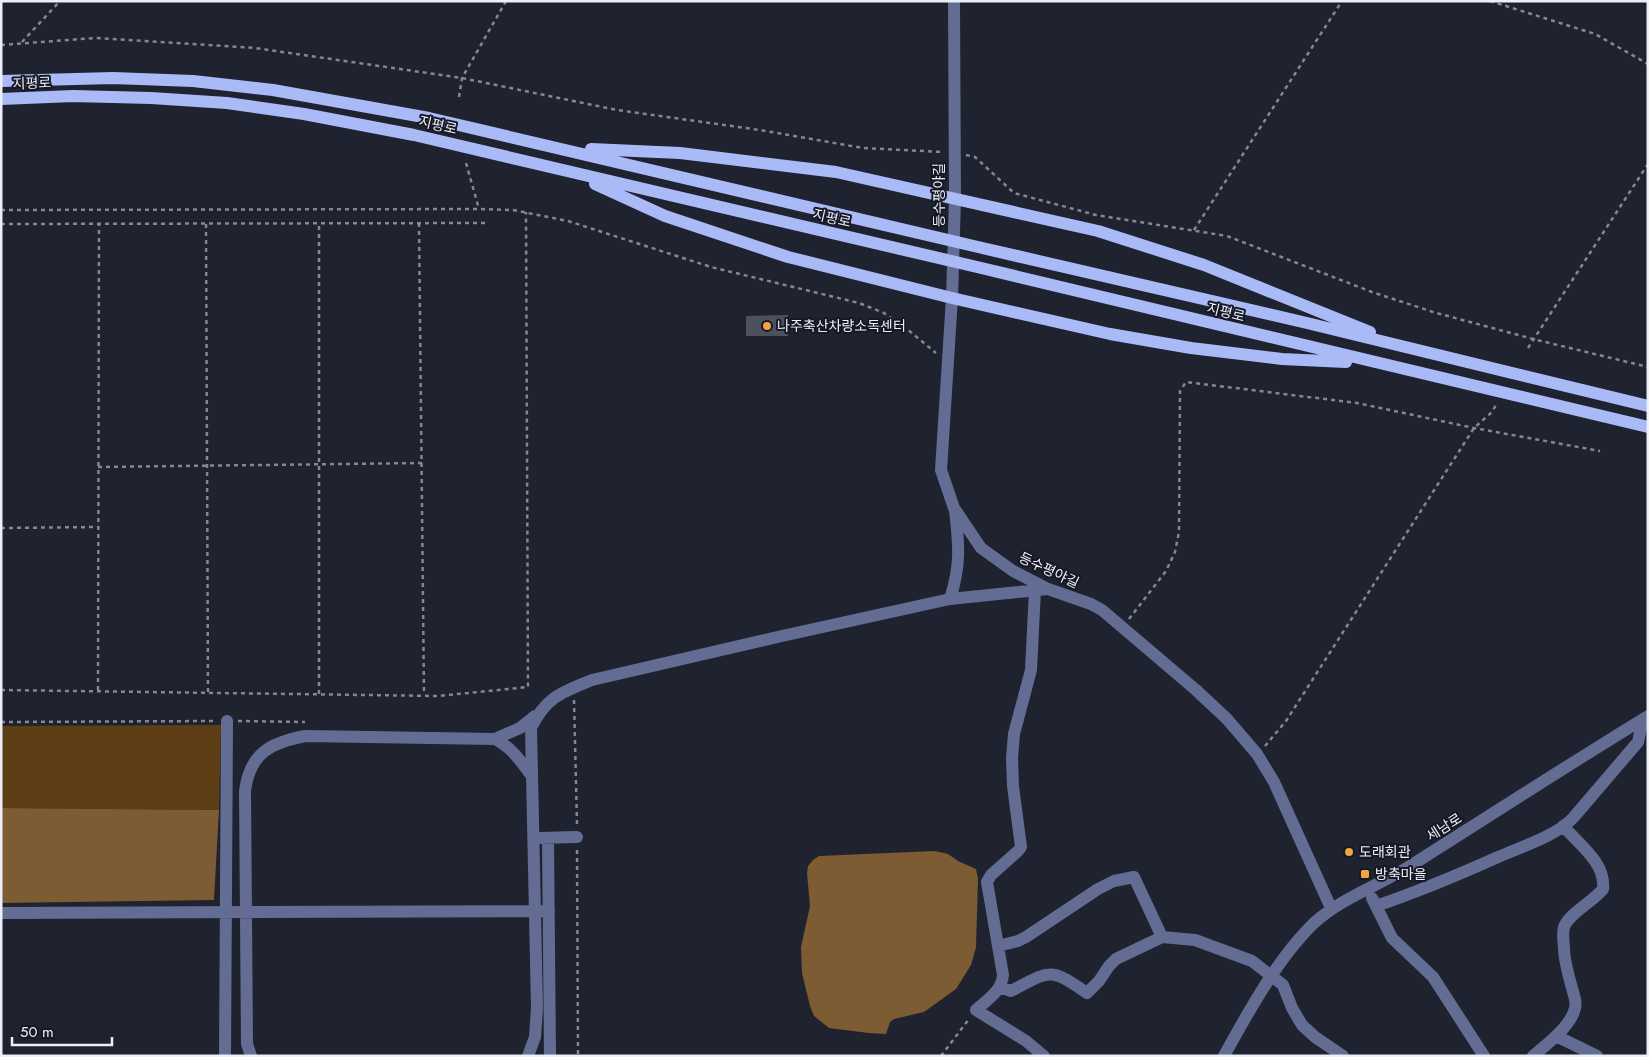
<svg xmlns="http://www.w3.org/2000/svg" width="1649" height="1057" viewBox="0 0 1649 1057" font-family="Jost,'Noto Sans KR',sans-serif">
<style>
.green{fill:#5d3e15}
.water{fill:#7d5b33}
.building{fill:#4c505f}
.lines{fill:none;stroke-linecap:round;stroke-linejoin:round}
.path{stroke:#858893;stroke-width:2.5;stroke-dasharray:4 4;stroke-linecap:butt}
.minor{stroke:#636d93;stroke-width:12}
.major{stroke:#a9baf7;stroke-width:12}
.poi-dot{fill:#f1a640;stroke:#161925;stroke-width:2}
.labels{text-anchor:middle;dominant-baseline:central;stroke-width:4;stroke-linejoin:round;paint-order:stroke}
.street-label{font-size:14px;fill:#eceff8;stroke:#161925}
.poi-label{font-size:14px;fill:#eceff8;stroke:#161925;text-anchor:start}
</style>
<rect width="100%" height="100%" fill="#1f222f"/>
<path class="green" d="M221,725L219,810L1,808V726Z"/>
<path class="water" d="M1,808L219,810L214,900L1,903Z
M935,851L948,854L958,861L976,869L978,879L976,947L971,965L956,989L924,1012L894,1019L890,1022L886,1034L869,1033L829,1028L814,1016L810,1006L802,973L801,947L810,906L807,873L808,866L813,860L819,856Z"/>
<path class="building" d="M788,315V336H746V316Z"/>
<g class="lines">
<path class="path" d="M1490,1L1595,34L1648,64
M22,42L60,1
M1,45L95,38L255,48L462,78L617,110L760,130L863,148L943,152
M459,97L462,78L506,1
M966,155L975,157L1014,193L1096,215L1227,236L1372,292L1433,312L1533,339L1648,367
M466,163L479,209
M1,210L479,209L513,210L568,221L711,267L859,303L884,313L907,329L936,353
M419,223L424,695
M1,224L486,223
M206,224L208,692
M1194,230L1342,1
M1528,348L1648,164
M98,467L422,463
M1,528L98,527
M1129,619L1166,571L1175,552L1179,532L1180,391L1186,382L1357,403L1474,428L1600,451
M1,690L438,696L528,687L526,212
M98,690L99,224
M319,694V224
M574,700L577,824
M238,721L305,722
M1,722L215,721
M1265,746L1286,721L1474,428L1492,412L1497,403
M577,850L578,1056
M941,1056L969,1019"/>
<path class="minor" d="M954,1L955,199L952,298L941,470L954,508L981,548L1013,571L1048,589L1091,604L1102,610L1196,690L1227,719L1257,754L1274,782L1331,908
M1035,590L1031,670L1014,734L1012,758L1013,786L1021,847L1018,851L991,875L987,882L1003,975C1002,991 987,1000 976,1010L1026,1041L1044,1056
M950,599C961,565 959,545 955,510
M495,739L520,728L535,716
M540,838L577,837
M548,838L550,1056
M1372,898L1392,938L1433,977L1484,1056
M1376,906C1417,892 1458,875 1498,857C1521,847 1556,836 1573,818L1638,742L1643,719
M1,913L549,911
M998,946L1018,941L1026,937L1098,889L1114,881L1134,877L1162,937L1195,940L1252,961L1283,985L1292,1008L1302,1025L1315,1037L1343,1056
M1000,987L1011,991C1051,970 1049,967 1087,993L1099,981L1109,966L1116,959L1162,937
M1556,1036L1597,1056
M225,1056L227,721
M251,1056L247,1044L245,791C250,753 270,743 305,736L495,739C512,748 520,760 531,775
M528,1056L535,1037L537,1008L531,728C546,697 562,692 592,680L782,636L950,599L1048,589
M1224,1056C1247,1014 1278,958 1313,924C1341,898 1378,886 1410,866C1489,816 1568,765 1648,716
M1533,1056C1547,1044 1580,1020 1575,999C1571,983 1565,967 1564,950C1564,943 1562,934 1564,927C1569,913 1593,902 1603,889C1606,863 1579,844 1563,826"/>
<path class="major" d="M1,81L113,78L193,81L273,90L429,118L978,247L1307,323L1648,406
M1,99L73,96L151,98L227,103L304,114L414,135L977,267L1648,427
M591,149L680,153L836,172L1098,231L1204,265L1370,332
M595,184L665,216L788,257L952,298L1110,334L1191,348L1282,359L1346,362"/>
</g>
<g class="poi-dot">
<circle cx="767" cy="326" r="5"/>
<circle cx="1349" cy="852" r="5"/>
<rect x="1360" y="869" width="10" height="10" rx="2.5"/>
</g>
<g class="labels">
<g class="street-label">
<text transform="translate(32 83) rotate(-2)">지평로</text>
<text transform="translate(438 125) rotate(13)">지평로</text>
<text transform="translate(939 195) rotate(-90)">등수평야길</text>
<text transform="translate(832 218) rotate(13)">지평로</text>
<text transform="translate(1226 312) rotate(14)">지평로</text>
<text transform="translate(1049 570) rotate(25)">등수평야길</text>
<text transform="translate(1444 827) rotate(-32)">세남로</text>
</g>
<g class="poi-label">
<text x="777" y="326">나주축산차량소독센터</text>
<text x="1359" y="852">도래회관</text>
<text x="1375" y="874">방축마을</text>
</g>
</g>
<rect width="1649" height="1057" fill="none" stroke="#eceff8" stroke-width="5"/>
<path d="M12 1037v8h100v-8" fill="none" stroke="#eceff8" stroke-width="2.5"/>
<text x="20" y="1037" font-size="15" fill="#eceff8" stroke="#161925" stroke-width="4" paint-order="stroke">50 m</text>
</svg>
